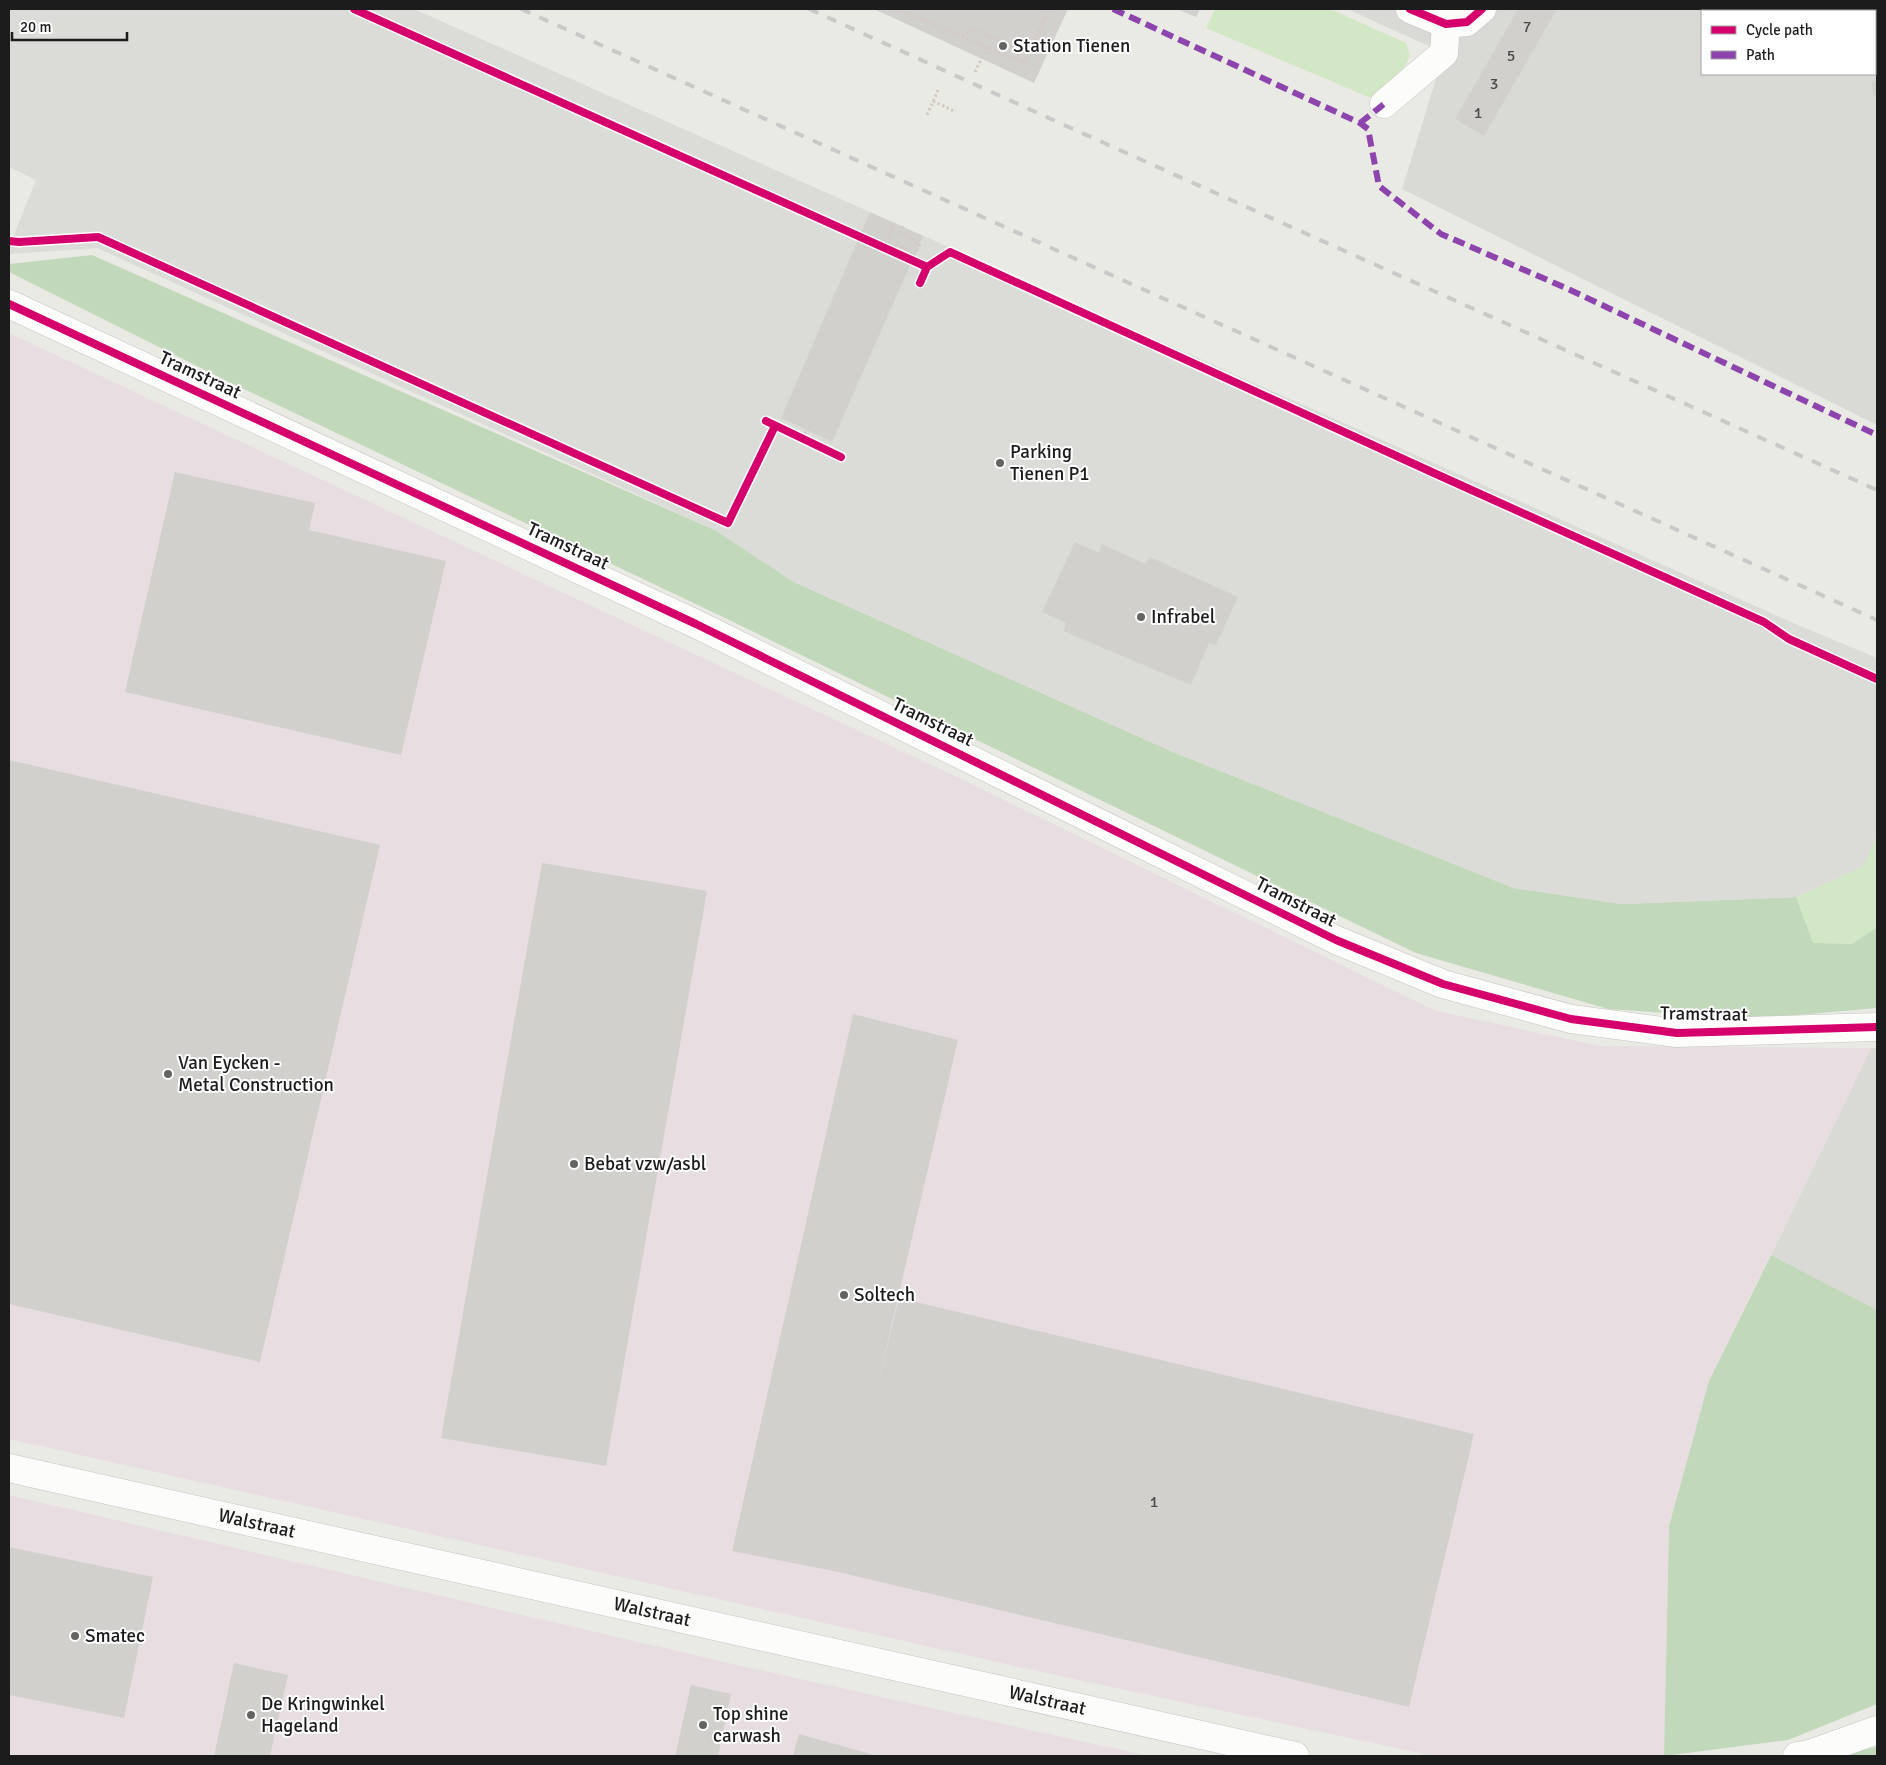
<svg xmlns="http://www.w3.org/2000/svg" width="1886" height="1765" viewBox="0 0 1886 1765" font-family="Signika,sans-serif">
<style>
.residential{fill:#d9d9d6;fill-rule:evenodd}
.industrial{fill:#e8dee2}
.grass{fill:#d2e7c5}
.forest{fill:#c2d8bb}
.parking{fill:#dbdbd8}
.building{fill:#d1d0cc}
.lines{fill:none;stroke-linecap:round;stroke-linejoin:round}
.street-casing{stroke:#c3c3c1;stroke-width:29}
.path{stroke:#d5c9c5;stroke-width:3;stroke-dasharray:2.5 2.5;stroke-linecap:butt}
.street{stroke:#fcfcfb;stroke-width:28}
.rail{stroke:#c9c9c8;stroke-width:4;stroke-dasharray:10 10;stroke-linecap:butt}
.quiet{stroke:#8e44ad;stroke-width:6;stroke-dasharray:12 6;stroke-linecap:butt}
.cycleway-casing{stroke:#fff;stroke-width:11}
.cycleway{stroke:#d6006c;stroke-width:8}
.poi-dot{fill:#646462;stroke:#fff;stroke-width:2}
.labels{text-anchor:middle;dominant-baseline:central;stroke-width:4;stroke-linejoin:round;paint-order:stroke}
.number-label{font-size:16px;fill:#494948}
.poi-label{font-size:19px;fill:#1c1c1c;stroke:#fff;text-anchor:start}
.street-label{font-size:19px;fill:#1c1c1c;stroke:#fff}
</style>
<rect width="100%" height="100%" fill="#eaeae5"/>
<path class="residential" d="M1347,9H1877V425L1402,189L1444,53ZM1702,11H1875V74H1702Z
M1871,1048H1877V1310L1771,1255Z"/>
<path class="industrial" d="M9,333L953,775L1436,1011L1601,1046L1871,1048L1709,1381L1669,1526L1664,1756H1433L1037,1671L9,1439Z
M9,1495L746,1667L1149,1756H9Z"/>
<path class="grass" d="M1215,9H1330L1406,43L1410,56L1385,104L1206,28Z
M1875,839L1877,840V927L1852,944L1813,943L1796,897L1864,866Z"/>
<path class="forest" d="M92,255L717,531L794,582L1173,752L1514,888L1622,904L1796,897L1813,943L1852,944L1877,927V1008L1754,1019L1608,1009L1416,953L725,618L227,381L9,272V264Z
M1771,1255L1877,1310V1704L1788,1740L1664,1756L1669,1526L1709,1381Z
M1876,1747L1877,1756H1839Z"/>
<path class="parking" d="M9,9H414L1798,625L1877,658V835L1864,866L1796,897L1622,904L1514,888L1173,752L794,582L717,531L97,248L9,254V247L36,180L9,167Z"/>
<path class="building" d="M874,9H1068L1034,83Z
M1177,9H1200L1196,17Z
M1518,9H1557L1484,136L1455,119Z
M1873,9H1877V96L1873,95L1872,83L1875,81V11Z
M870,212L923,236L832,442L781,418Z
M175,472L315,503L309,530L446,561L401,755L125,692Z
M1075,542L1099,553L1102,544L1145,564L1150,557L1238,597L1216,645L1209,643L1191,685L1063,631L1066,623L1042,612Z
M9,760L380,845L260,1362L9,1304Z
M542,863L707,891L606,1466L441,1438Z
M853,1014L958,1040L877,1388L899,1298L1474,1434L1409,1707L834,1571L732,1551Z
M9,1547L153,1577L124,1718L9,1695Z
M234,1663L288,1675L270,1756H214Z
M691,1685L731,1694L718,1756H675Z
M799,1734L878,1756H793Z"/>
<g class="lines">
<g class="street-casing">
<g id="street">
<path d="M1410,9L1446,24L1467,22L1482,9"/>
<path d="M1384,104L1444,53L1446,24"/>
<path d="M9,304L696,624L1336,940L1443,984L1571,1019L1677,1033L1877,1027"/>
<path id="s1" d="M9,1468L1295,1756"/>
<path d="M1797,1756L1810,1754L1877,1730"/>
</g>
</g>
<path class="path" d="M897,9L962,36L974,29L1012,47L1022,63
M962,36L987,47
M1023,63L1050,9
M975,72L987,47L1022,63
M933,101L956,112
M927,115L939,88
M883,248L896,221
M892,252L894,244L915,254L920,244L900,232L904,225
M803,439L807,430"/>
<use href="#street" class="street"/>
<path class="rail" d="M521,9L1877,620
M809,9L1073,129L1877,490"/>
<path class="quiet" d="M1113,9L1360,123L1368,129L1379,186L1441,234L1566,288L1877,435
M1360,123L1384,104"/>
<g class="cycleway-casing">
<path id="cycleway" d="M354,9L927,267
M1410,9L1446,24L1467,22L1482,9
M9,241L19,242L98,237L728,523L775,426
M920,283L927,267L950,252L1436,474L1764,622L1789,639L1877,679
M9,304L696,624L1336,940L1443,984L1571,1019L1677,1033L1877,1027
M766,421L841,457"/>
</g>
<use href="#cycleway" class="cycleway"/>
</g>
<g class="poi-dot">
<circle cx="1003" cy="46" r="5"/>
<circle cx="1000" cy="463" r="5"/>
<circle cx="1141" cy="617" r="5"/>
<circle cx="168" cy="1074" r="5"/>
<circle cx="574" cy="1164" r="5"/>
<circle cx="844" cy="1295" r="5"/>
<circle cx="75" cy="1636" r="5"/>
<circle cx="251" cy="1715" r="5"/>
<circle cx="703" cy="1725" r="5"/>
</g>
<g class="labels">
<g class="number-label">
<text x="1527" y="27">7</text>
<text x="1511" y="56">5</text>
<text x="1494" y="84">3</text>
<text x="1478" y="113">1</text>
<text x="1154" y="1502">1</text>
</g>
<g class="poi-label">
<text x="1013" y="46">Station Tienen</text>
<text x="1010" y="452">Parking<tspan x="1010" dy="22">Tienen P1</tspan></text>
<text x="1151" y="617">Infrabel</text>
<text x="178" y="1063">Van Eycken -<tspan x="178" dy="22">Metal Construction</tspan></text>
<text x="584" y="1164">Bebat vzw/asbl</text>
<text x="854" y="1295">Soltech</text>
<text x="85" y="1636">Smatec</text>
<text x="261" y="1704">De Kringwinkel<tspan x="261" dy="22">Hageland</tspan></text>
<text x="713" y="1714">Top shine<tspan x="713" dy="22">carwash</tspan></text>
</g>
<g class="street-label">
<text transform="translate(200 375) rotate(25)">Tramstraat</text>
<text transform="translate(568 546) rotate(25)">Tramstraat</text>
<text transform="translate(933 722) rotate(26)">Tramstraat</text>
<text transform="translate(1296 902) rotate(27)">Tramstraat</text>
<text transform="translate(1704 1014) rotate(1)">Tramstraat</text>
<text stroke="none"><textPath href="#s1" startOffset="254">Walstraat</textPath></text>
<text stroke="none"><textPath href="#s1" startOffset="659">Walstraat</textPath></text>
<text stroke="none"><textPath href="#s1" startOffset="1064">Walstraat</textPath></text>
</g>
</g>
<rect width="1886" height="1765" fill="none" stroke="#1c1c1c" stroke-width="20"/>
<rect x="1701" y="10" width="175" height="65" fill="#ffffff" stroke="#a4a4a4"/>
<rect x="1711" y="26" width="25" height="8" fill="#d6006c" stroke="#a4a4a4"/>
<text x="1746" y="35" font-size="15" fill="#1c1c1c">Cycle path</text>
<rect x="1711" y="51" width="25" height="8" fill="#8e44ad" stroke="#a4a4a4"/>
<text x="1746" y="60" font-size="15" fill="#1c1c1c">Path</text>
<path d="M12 32v8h115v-8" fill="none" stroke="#1c1c1c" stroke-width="2.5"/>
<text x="20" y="32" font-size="15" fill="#1c1c1c" stroke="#ffffff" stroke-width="4" paint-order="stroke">20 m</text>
</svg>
